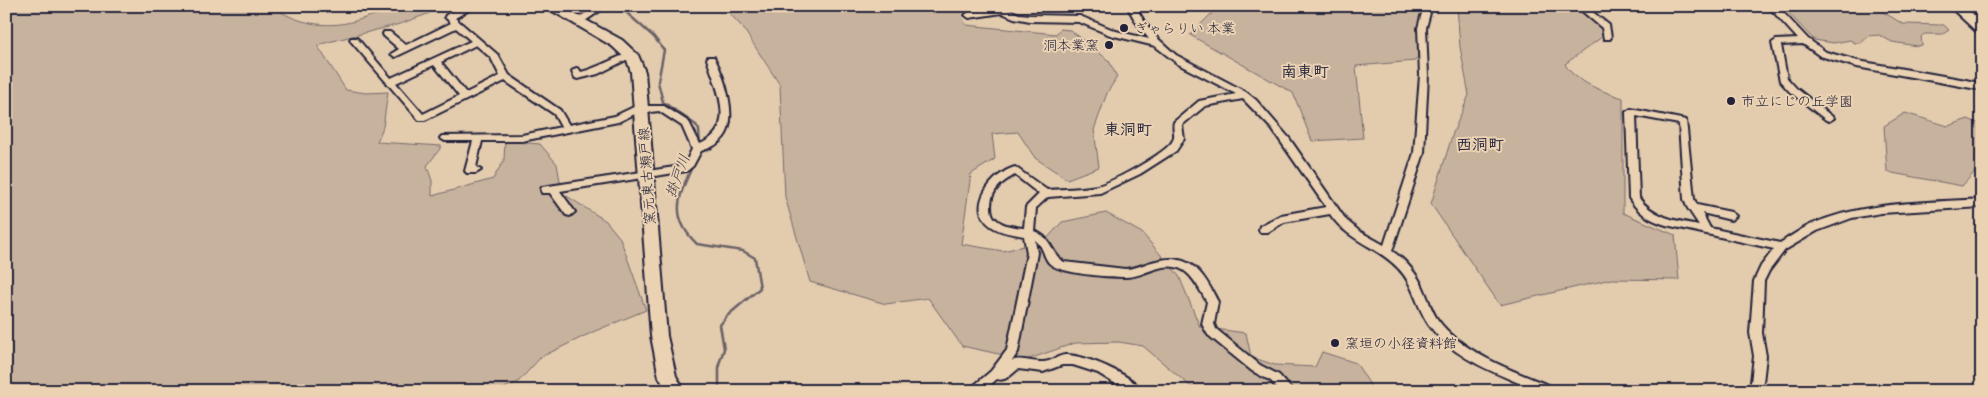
<svg xmlns="http://www.w3.org/2000/svg" width="1988" height="397" viewBox="0 0 1988 397" font-family="Pangolin,'Klee One',sans-serif">
<style>
.green{fill:#c7b29d;stroke:#746a6c}
.lines{fill:none;stroke-linecap:round;stroke-linejoin:round}
.stream{stroke:#6b6267;stroke-width:2.5}
.minor-casing{stroke:#22223b;stroke-width:4}
.secondary-casing{stroke:#22223b;stroke-width:4}
.primary-casing{stroke:#22223b;stroke-width:4}
.minor{fill:#ebd2b3;fill-rule:evenodd}
.secondary{fill:#ebd2b3;fill-rule:evenodd}
.primary{fill:#ebd2b3;fill-rule:evenodd}
.poi-dot{fill:#22223b;stroke:#ebd2b3;stroke-width:2}
.labels{text-anchor:middle;dominant-baseline:central;stroke-width:4;stroke-linejoin:round;paint-order:stroke}
.poi-label{font-size:14px;fill:#22223b;stroke:#ebd2b3;text-anchor:start}
.street-label{font-size:14px;fill:#22223b;stroke:#ebd2b3}
.water-label{font-size:15px;font-style:italic;fill:#474251;stroke:#ebd2b3}
.quarter-label{font-size:16px;font-weight:bold;fill:#22223b;stroke:#ebd2b3}
</style>
<rect width="100%" height="100%" fill="#e3cbae"/>
<filter id="ink" filterUnits="userSpaceOnUse"><feTurbulence type="fractalNoise" baseFrequency=".02" numOctaves="2"/><feDisplacementMap in="SourceGraphic" scale="10" xChannelSelector="R" yChannelSelector="G"/><feConvolveMatrix kernelMatrix="1 2 1 2 8 2 1 2 1" color-interpolation-filters="sRGB"/></filter>
<g filter="url(#ink)">
<path class="green" d="M6,6H273C295,24 328,29 355,21C383,13 408,1 438,10L400,24L317,45L346,90L366,93L388,92L383,127L377,142L442,146L427,166L432,181V196L493,179L504,160L505,141L540,144L557,164L562,193L606,221L620,238L646,310L595,331L541,357L518,382L498,391H6Z
M723,6H965L959,11L966,25L1056,34L1060,29L1070,30L1085,41L1109,61L1117,77L1107,93L1094,130L1099,167L1067,179L1035,158L1018,132L992,134L995,159L971,174L961,244L1003,251L1045,241L1062,222L1106,213L1142,233L1179,276L1200,327L1246,333L1251,357L1275,365L1315,367L1322,352L1356,363L1374,391H1196L1143,346L1119,342L1075,343L1026,360L962,346L928,298L886,304L810,282L785,197L780,85L743,28Z
M1223,6H1426L1419,20V55L1415,61L1356,66L1363,138L1312,141L1293,93L1190,35L1211,14Z
M1457,6H1577L1602,27V37L1565,64C1573,81 1606,93 1623,98V213L1675,235L1679,280L1611,279L1500,305L1431,204L1453,133L1469,95L1460,47Z
M1782,6H1873L1903,24L1944,25L1949,30L1943,34H1924L1921,37L1922,45L1917,46L1892,42L1879,35L1869,36L1861,43H1855L1850,40L1834,43L1814,40Z
M1905,113L1948,126L1968,119L1982,125V164L1962,186L1887,172L1884,126Z"/>
<g class="lines">
<path class="stream" d="M619,6L654,37L664,50L658,82L663,102L696,125L699,130L700,146
M693,165C678,197 669,217 697,244L743,251L755,258L760,288L727,316L720,325L724,349L719,364V391"/>
<g class="minor-casing">
<path id="minor" d="M465,6H476L455,18L498,55L509,75L560,110L569,125L615,116L642,103L645,104L646,106H664L689,122L700,144C738,129 716,87 707,59L708,57H714C724,76 739,118 724,137C718,145 710,148 701,151L693,166L687,171L560,191L575,212L570,216L566,215L550,193H542L541,190L542,187L681,166L686,162L692,149L682,126L659,111L642,113L639,112L618,122L522,141H482L476,167L481,170L476,173H467L465,171L473,141H445L440,138L442,136L522,135L561,127L554,114L505,81L425,120H419L350,40L351,38H357L391,78L471,41L456,28L395,57L391,54L399,49L384,36L383,34L384,32H390L406,45L451,23L445,17L446,15ZM476,45L491,58L500,76L466,93L441,62ZM434,65L459,96L423,114L396,83Z
M597,6H607L582,23H576V19Z
M1127,6H1135L1144,21L1155,36L1176,55L1246,92L1256,100L1289,138L1346,220L1359,231L1384,245L1414,153L1420,75L1418,28L1423,9L1427,6L1430,7L1431,9L1426,28L1428,75L1424,153L1392,251C1407,261 1418,275 1425,292C1429,301 1432,312 1438,320C1463,354 1518,373 1556,388L1558,391C1552,391 1545,392 1539,391C1530,389 1521,384 1514,381C1484,368 1448,353 1429,325C1416,306 1414,284 1398,268C1376,245 1350,243 1330,214L1284,222L1268,232H1260L1259,229L1260,226L1281,215L1326,207L1272,129L1243,99L1205,106L1182,125L1184,139L1176,151L1140,174L1100,193L1048,197L1036,208L1034,231C1053,238 1050,253 1064,262L1125,269C1137,269 1145,263 1156,261C1191,252 1204,274 1218,302L1214,324L1216,329L1260,365L1279,375L1293,391H1279L1271,381L1252,371L1208,335L1202,324L1207,302C1194,280 1186,259 1155,269C1145,272 1137,277 1125,277C1110,277 1059,274 1049,263C1043,256 1044,247 1035,240L1037,253L1018,352L1012,361C1022,357 1032,363 1043,362C1051,362 1057,356 1065,355C1083,354 1133,375 1142,391H1127L1098,373L1073,365H1062L1043,372L1018,369C1012,374 1005,382 997,379L983,391H969L971,388L991,371L1007,350L1027,253L1024,236C1014,234 1000,233 991,226C965,207 993,173 1015,167L1047,190C1063,189 1081,189 1097,186C1111,183 1169,152 1173,140C1176,135 1172,128 1174,122L1199,101L1236,94L1178,64L1155,46L1110,35L1079,22L1030,21L1014,18L1002,13L969,18L965,15L969,12L1003,7L1019,14L1030,15L1080,16L1116,31L1149,39L1136,22ZM1015,175L1039,194L1026,207L1024,228C1015,227 1004,226 997,220C992,217 991,211 991,206C991,190 1002,182 1015,175Z
M1576,6H1585L1609,25L1611,37L1610,39H1604L1602,28Z
M1768,6H1777L1808,39L1826,52L1858,61L1966,80L1982,84V90L1857,67L1820,56L1803,44L1781,45L1787,78L1796,88L1834,118L1829,121L1826,120L1790,92L1780,81L1772,43L1776,40L1798,39Z
M630,53L634,56L598,74L578,79L575,78L572,71L576,68L579,69L581,72C598,68 613,58 630,53Z
M1631,109L1686,120L1694,199L1697,205L1731,212L1736,216L1731,220L1702,213L1710,228L1780,243C1790,237 1799,230 1810,225C1864,201 1924,203 1982,199V207L1881,213L1852,218L1817,231L1785,250L1769,271L1764,281L1762,333L1766,356L1762,391H1750L1754,356L1750,333L1754,281L1761,266L1774,249L1666,225C1650,220 1638,213 1629,198L1626,112ZM1636,116L1679,124L1684,199L1687,207L1699,225C1676,221 1653,217 1639,198Z"/>
</g>
<g class="secondary-casing">
<path id="secondary" d="M544,6H560L622,40L638,55L645,72L667,336L676,376L685,391H667L659,377L651,336L631,72L627,60L612,46Z"/>
</g>
<g class="primary-casing">
<path id="primary" d="M1949,6H1964L1982,22V33L1977,32Z"/>
</g>
<use href="#minor" class="minor"/>
<use href="#secondary" class="secondary"/>
<use href="#primary" class="primary"/>
</g>
</g>
<g class="poi-dot">
<circle cx="1124" cy="28" r="5"/>
<circle cx="1109" cy="45" r="5"/>
<circle cx="1731" cy="101" r="5"/>
<circle cx="1335" cy="343" r="5"/>
</g>
<g class="labels">
<g class="poi-label">
<text x="1134" y="28">ぎゃらりい 本業</text>
<text x="1099" y="45" text-anchor="end">洞本業窯</text>
<text x="1741" y="101">市立にじの丘学園</text>
<text x="1345" y="343">窯垣の小径資料館</text>
</g>
<g class="street-label">
<text transform="translate(647 176) rotate(-94)">窯元東古瀬戸線</text>
</g>
<g class="water-label">
<text transform="translate(678 176) rotate(-70)">掛戸川</text>
</g>
<g class="quarter-label">
<text x="1305" y="72">南東町</text>
<text x="1128" y="130">東洞町</text>
<text x="1480" y="145">西洞町</text>
</g>
</g>
<rect width="1988" height="397" fill="none" stroke="#ebd2b3" stroke-width="25"/>
<rect x="12" y="12" width="1963" height="372" fill="none" stroke="#22223b" stroke-width="2" filter="url(#ink)"/>
</svg>
